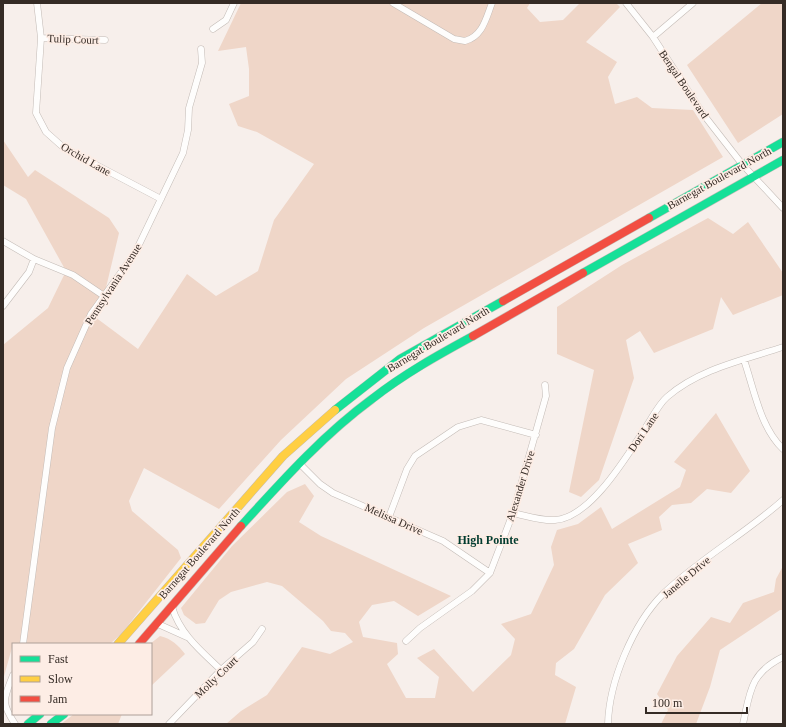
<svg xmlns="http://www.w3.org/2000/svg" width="786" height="727" viewBox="0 0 786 727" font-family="Georgia,serif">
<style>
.green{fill:#efd6c8}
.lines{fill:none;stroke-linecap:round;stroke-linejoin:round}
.street-casing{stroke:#c3bbb6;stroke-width:7}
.fast-casing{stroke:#c3bbb6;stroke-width:9}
.slow-casing{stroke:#c3bbb6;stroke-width:9}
.jam-casing{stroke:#c3bbb6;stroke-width:9}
.street{stroke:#fefdfc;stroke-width:6}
.fast{stroke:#16e098;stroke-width:8}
.slow{stroke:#ffcf43;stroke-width:8}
.jam{stroke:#f24e42;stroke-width:8}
.labels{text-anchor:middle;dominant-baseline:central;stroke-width:3.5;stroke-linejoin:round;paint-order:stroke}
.street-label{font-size:11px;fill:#352b25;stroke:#fdede5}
.neighbourhood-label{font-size:12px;font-weight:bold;fill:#003b2f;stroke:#fdede5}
</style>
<rect width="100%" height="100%" fill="#f7efeb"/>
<path class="green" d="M241,3H530L527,8L540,22L563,20L580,3H616L620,7L586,42L617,62L608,77L615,104L637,97L652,108L693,110L723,157L424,328L346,379L281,440L219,509L144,468L129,501L132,511L178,550L181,558L122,633L110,644H13L3,680V345L48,308L66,271L26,199L3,185V140L28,177L35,170L109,218L119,233L104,296L91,314L138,349L187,274L216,296L258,271L274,220L314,164L257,132L238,126L229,104L249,96V69L246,47L218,51Z
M762,3H783V114L738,143L687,65Z
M708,218L733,234L748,222L783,273V295L733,315L721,297L713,329L654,353L640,331L626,340L634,378L599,480L581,497L569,492L594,370L557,354V307L622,265Z
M716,413L750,471L731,493L707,489L691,503L672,505L659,517L662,530L628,544L638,563L605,595L574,649L556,663L555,675L576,687L565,724H226L241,711L267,695L302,647L330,654L353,642L345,633L331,631L323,621L282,586L267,582L231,592L219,600L205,623L196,624L184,615L181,608L232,546L287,492L305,484L314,496L299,522L321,536L451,596L418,616L394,601L372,605L359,622L363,637L397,643L398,654L387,664L406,698H435L439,677L417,658L434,649L473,692L511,655L515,639L501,624L531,614L554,565L551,547L557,530L578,524L601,507L612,529L680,487L686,470L674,462Z
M783,566V610H780L720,650L710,687L696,724H661L668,710L657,694L677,656L711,617L730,623L743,603L774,592L776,579Z
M160,636C172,639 178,645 185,654L151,686L150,644Z
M74,714H122L118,724H61Z"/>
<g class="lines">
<g class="street-casing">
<path id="street" d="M37,3L41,38L36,113L46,132L64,148L161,199
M393,3L454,39L465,41C483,36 486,18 492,3
M626,3L653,37L703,114L742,164L783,208
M213,29L226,20L234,3
M653,37L693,3
M41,38L105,40
M3,241L34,259L73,275L104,296
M3,306L29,272L34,259
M744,360C754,389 760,427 783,449
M299,463L320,484L333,493L443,541L490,573
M513,513C527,516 541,521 555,520C591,518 628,454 646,427C652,418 658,405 667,397C699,369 743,360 783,347
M389,517L407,469L415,456L458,427L481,420L536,435
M172,607C180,634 201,651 221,670
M158,624L187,637
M406,641L420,628L472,591L490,573L513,513L546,396L545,385
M23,644L52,428L67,368L91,314L135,253L183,153L188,130L189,108L202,63L201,49
M13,675C4,699 0,701 15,724
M169,724L221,670L253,642L262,629
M608,724C609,682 633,624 663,594C699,559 745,534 783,500
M743,724C750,692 750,673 783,657"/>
</g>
<g class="fast-casing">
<path id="fast" d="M649,218L783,142
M583,273L783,160
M335,410L400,359L503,301
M241,526C282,481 323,435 372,399C404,374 438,355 473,336
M28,724L40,714
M51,724L64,714"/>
</g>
<g class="slow-casing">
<path id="slow" d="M118,644L283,456L335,410"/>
</g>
<g class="jam-casing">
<path id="jam" d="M503,301L649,218
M473,336L583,273
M139,644L241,526"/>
</g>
<use href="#street" class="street"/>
<use href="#fast" class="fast"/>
<use href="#slow" class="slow"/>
<use href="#jam" class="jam"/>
</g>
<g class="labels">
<g class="street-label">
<text transform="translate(73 39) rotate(2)">Tulip Court</text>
<text transform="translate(684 84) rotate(56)">Bengal Boulevard</text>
<text transform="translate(86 159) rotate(30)">Orchid Lane</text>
<text transform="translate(719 178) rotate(-29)">Barnegat Boulevard North</text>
<text transform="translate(113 284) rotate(-57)">Pennsylvania Avenue</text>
<text transform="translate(438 339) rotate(-31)">Barnegat Boulevard North</text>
<text transform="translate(643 432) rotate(-56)">Dori Lane</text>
<text transform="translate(520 486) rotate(-73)">Alexander Drive</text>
<text transform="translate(394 519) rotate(24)">Melissa Drive</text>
<text transform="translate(199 553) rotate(-49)">Barnegat Boulevard North</text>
<text transform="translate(686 577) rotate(-40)">Janelle Drive</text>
<text transform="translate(216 677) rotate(-44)">Molly Court</text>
</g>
<g class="neighbourhood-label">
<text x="488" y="540">High Pointe</text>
</g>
</g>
<rect width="786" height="727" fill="none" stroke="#352b25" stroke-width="8"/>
<rect x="12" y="643" width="140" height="72" fill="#fdede5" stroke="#ad9f98"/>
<rect x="20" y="656" width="20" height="6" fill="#16e098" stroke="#ad9f98"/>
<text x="48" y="663" font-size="12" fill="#352b25">Fast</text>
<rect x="20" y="676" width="20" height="6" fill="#ffcf43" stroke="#ad9f98"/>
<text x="48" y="683" font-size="12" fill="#352b25">Slow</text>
<rect x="20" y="696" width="20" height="6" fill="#f24e42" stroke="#ad9f98"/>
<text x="48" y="703" font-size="12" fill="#352b25">Jam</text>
<path d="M646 707v6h101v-6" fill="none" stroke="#352b25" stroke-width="2"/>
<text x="652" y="707" font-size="12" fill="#352b25" stroke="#fdede5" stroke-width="3" paint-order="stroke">100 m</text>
</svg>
